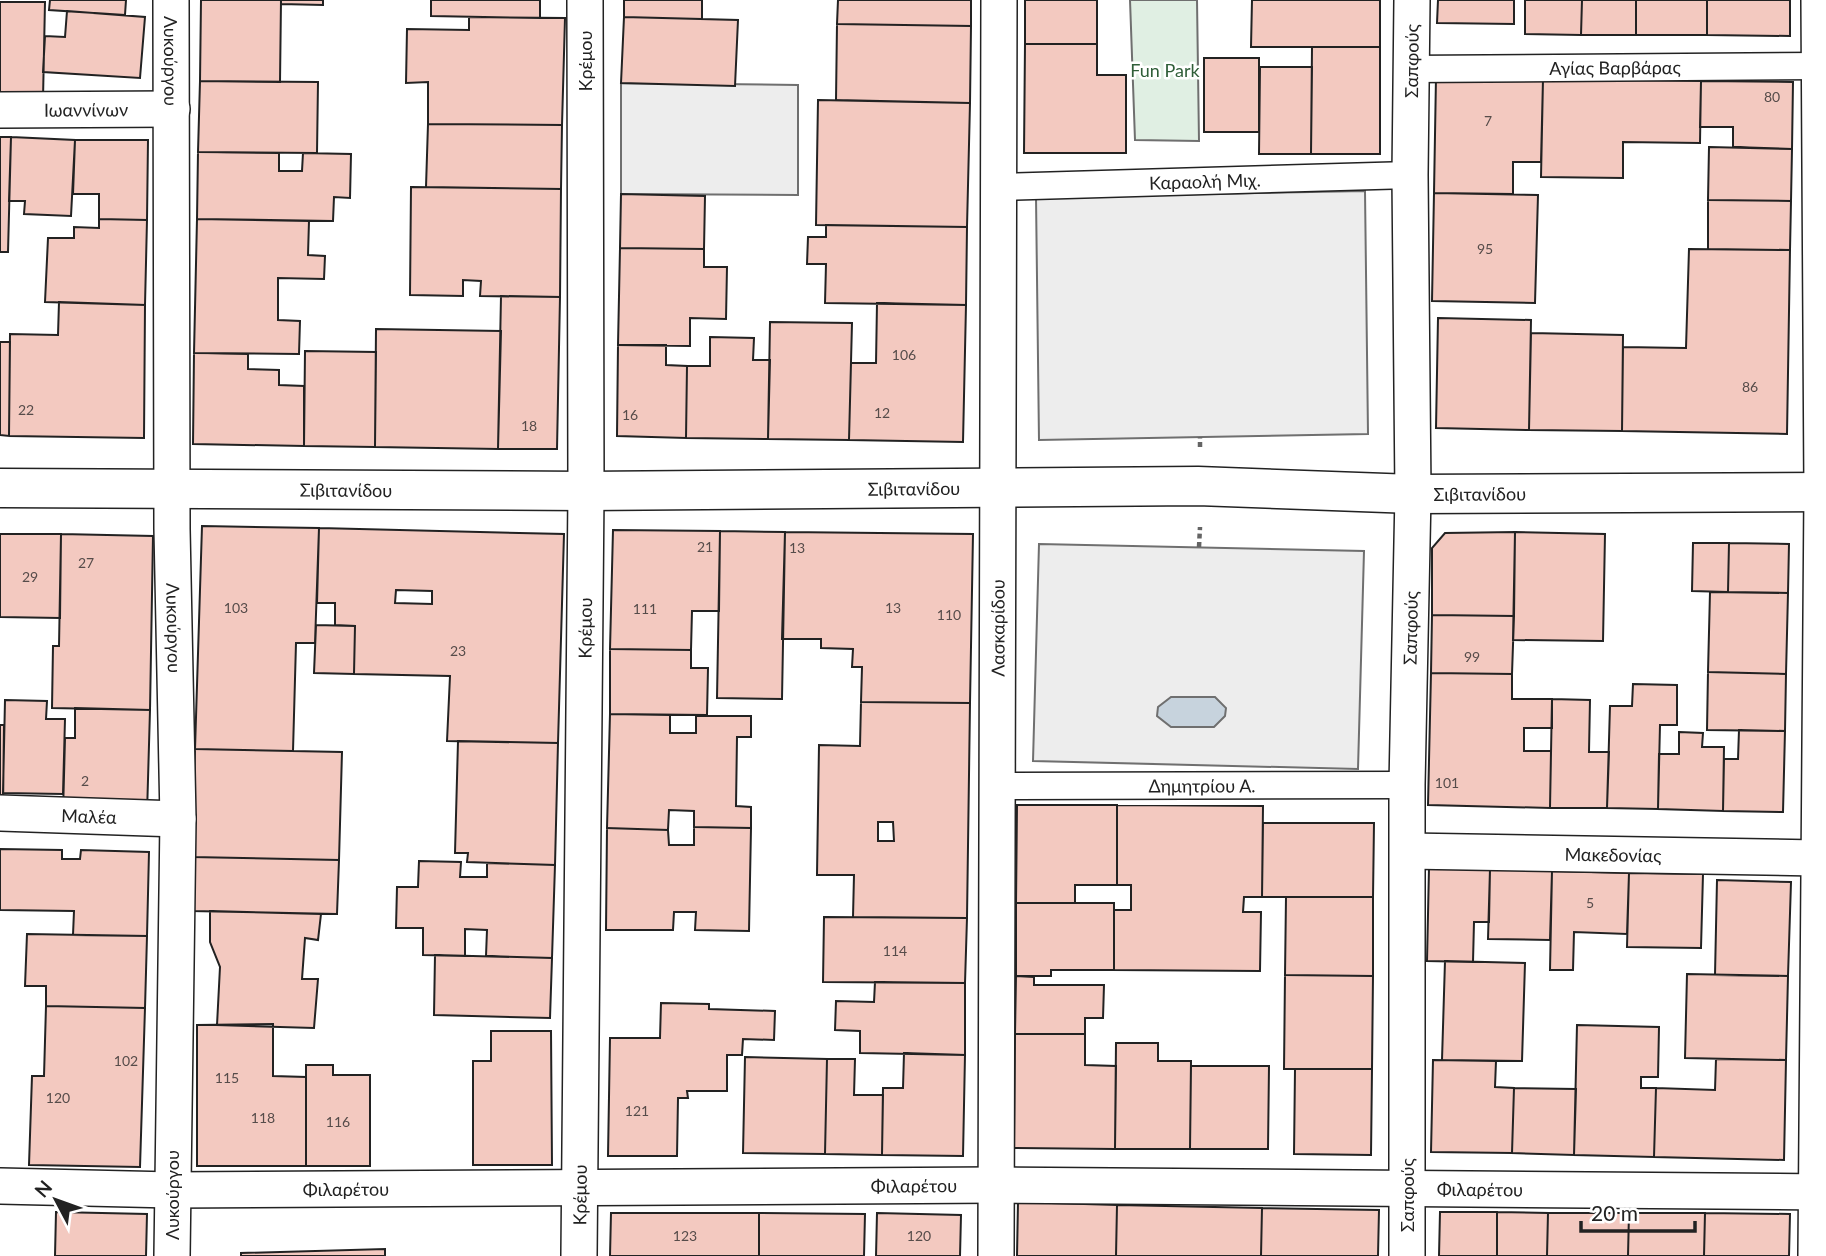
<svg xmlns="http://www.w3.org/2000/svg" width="1826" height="1256" viewBox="0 0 1826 1256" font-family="Lato,sans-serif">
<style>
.green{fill:#e0efe3;stroke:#6f6f6f;stroke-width:2}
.parking{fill:#ededed;stroke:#6f6f6f;stroke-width:2}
.water{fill:#c7d3dd;stroke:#6f6f6f;stroke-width:2}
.building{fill:#f3c9c0;stroke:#222;stroke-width:2;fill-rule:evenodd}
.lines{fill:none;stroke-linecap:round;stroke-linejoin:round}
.pedestrian-casing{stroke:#222;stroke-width:29}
.minor-casing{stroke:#222;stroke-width:38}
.secondary-casing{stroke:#222;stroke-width:41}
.path{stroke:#646464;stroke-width:4.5;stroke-dasharray:5 3.5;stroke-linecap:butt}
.pedestrian{stroke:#fff;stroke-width:26}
.minor{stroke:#fff;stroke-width:35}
.secondary{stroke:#fff;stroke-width:38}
.labels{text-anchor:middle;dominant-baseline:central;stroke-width:5;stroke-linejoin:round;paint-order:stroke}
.number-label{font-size:14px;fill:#564c4a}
.street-label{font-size:18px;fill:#222;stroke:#fff}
.park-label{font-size:18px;fill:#2f5e38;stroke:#fff}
</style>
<rect width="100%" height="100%" fill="#fff"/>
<path class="green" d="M1130,0H1197L1199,141L1135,140Z"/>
<path class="parking" d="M621,83L798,85V195L621,194Z
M1365,191L1368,434L1039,440L1036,197Z
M1039,544L1364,551L1358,769L1033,761Z"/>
<path class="water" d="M1171,697H1215L1226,708L1225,716L1214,727H1171L1157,716L1158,707Z"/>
<path class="building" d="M50,0H126L125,15L49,10Z
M201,0H281L280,82L200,81Z
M281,0H323V5L281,4Z
M431,0H540V18L431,16Z
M624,0H702V19L624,17Z
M838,0H971V26L837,24Z
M1025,0H1097V44H1025Z
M1252,0H1380V47H1251Z
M1438,0H1514V24L1437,23Z
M1525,0H1582L1581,35L1525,34Z
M1582,0H1636V35H1581Z
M1636,0H1707V35H1636Z
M1707,0H1790V36L1707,35Z
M0,2H45L43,99H0Z
M67,11L145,17L140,78L43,72L45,36L65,37Z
M469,17L565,18L562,125L428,124V82L406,83L407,29L469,30Z
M624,17L738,20L735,86L621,83Z
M837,24L971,26L970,103L836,100Z
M1025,44H1097V75H1126V153H1024Z
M1312,47H1380V154H1311Z
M1204,58H1259V132H1204Z
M1260,67H1312L1311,154H1259Z
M1436,77L1543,79L1541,162H1513V194L1434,193Z
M1543,79L1701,81L1700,143L1623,142V178L1541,177Z
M200,81L318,82L317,153L198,152Z
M1701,81L1793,82L1792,149L1733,147V127H1700Z
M818,100L970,103L967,227L816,225Z
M428,124L562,125L561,189L426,187Z
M0,137H11L8,252H0Z
M11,137L75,140L71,216L24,214L25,201H9Z
M75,140H148L147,220L99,219V194H73Z
M1709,147L1792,149L1791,201L1708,200Z
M198,152L279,153V171H302L303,153L351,154L350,198L334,197L333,221L197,219Z
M411,187L561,189L560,297L480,296L481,281L463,280V296L410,295Z
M1434,193L1538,195L1535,303L1432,301Z
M621,194L705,196L704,249L620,248Z
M1708,200L1791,201L1790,250L1708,249Z
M99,219L147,220L145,305L45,302L48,238H74V227L99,228Z
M197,219L309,221L308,255L325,256L324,279L278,278V320L300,321L299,354L194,353Z
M826,225L967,227L966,305L825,303L826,264H807L808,237H826Z
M620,248L704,249V267H727L726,319L690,318V346L618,345Z
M1689,249L1790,250L1787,434L1622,431L1623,347L1686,348Z
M501,296L560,297L557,449H498Z
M59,302L145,305L144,438L9,436L10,334L58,335Z
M877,303L966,305L963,442L849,440L851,363H876Z
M1438,318L1531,320L1529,430L1436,428Z
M770,322L852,323L849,440L768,439Z
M376,329L501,331L498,449L375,447Z
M1531,333L1623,335L1622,431L1529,430Z
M710,337L754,338L753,360H770L768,439L686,438L687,366H710Z
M0,342H10L9,436L0,435Z
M618,345H666V365L687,366L686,438L617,436Z
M305,351L376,352L375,447L304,446Z
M194,353L248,354V369L279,370V385L304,386V446L193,444Z
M202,526L319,528L315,643H296L293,751L195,749Z
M319,528L564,534L558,743L447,741L450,676L354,674L355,626L335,625V603H317ZM396,590L432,591V604L395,603Z
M613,530L720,531L719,611H692L691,650L610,649Z
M720,531L785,532L782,699L717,698Z
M785,532L973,534L970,703L861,702L862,667H852L853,649L821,648V639H782Z
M1515,532L1605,534L1603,641L1513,640Z
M1515,532L1514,616L1432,615V548L1445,533Z
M0,534H61L60,618L0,617Z
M61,534L153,536L150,710L52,708L53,646H59Z
M1693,543H1729L1728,592L1692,591Z
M1729,543L1789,544L1788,593L1728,592Z
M1710,592L1788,593L1786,674L1708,672Z
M1432,615L1514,616L1512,674L1431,673Z
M316,625L355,626L354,674L314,673Z
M610,649L691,650V668H708L707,715L610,714Z
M1708,672L1786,674L1785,731L1707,730Z
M1431,673L1512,674V699H1552V728H1524V751H1551L1550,808L1428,805Z
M1633,684L1677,685V725H1660L1658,809L1607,808L1610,706H1632Z
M1552,699L1590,700L1589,752H1609L1607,808H1550Z
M5,700L47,701L46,719H65L63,794L3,793Z
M861,702L970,703L967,918L853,917L854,875H817L819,745L860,746ZM878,822H893L894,841H878Z
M75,708L150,710L147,814L63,813L65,738H75Z
M610,714L670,715V733H696V716H751V737H737L736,806L751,807V828L694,827V811L669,810L668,830L607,828Z
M0,725H4L3,809H0Z
M1739,730L1785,731L1783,812L1723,811L1724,759H1738Z
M1679,732L1703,733L1702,747H1724L1723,811L1658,809L1659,754H1679Z
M458,741L558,743L555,865L467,862L468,853H455Z
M195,749L342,752L339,860L192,857Z
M1017,805H1117V885H1075V903H1016Z
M1117,805L1263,806L1262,897H1244L1243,912H1261L1260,971L1114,970V910H1131V885H1117Z
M1263,823H1374L1373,897H1262Z
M694,827L751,828L749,931L695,930L696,912H674L673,930H606L607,828L668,830L669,845H694Z
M0,849L62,850V859H80L81,850L149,852L147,936L73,935L74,911L0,910Z
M192,857L339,860L337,914L191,911Z
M419,861L461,862L460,877H487V863L555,865L552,958L486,956L487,930L465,929V956L423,955V928H396L397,887H418Z
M1429,868L1490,869L1489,922H1474L1473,962L1427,961Z
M1490,869L1552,871L1550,940L1488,939Z
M1552,871L1629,873L1627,934L1574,932L1573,970H1550Z
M1629,873L1703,874L1701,948L1627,947Z
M1717,880L1791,882L1788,976L1715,975Z
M1286,897H1373V976L1285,975Z
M1016,903H1114V970H1051V976H1016Z
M210,911L321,914L318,940L305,938L302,979H318L314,1028L217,1025L220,967L210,942Z
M824,917L967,918L965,983L823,982Z
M27,934L147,936L145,1008L46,1006V986H25Z
M435,955L552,958L550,1018L434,1015Z
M1445,961L1525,963L1522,1061L1442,1060Z
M1687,974L1788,976L1786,1060L1685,1058Z
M1285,975L1373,976L1372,1069H1284Z
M1016,976L1034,977V985H1104L1103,1018H1085V1034H1015Z
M875,982L965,983V1055L860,1053V1031L835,1030L836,1001L874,1002Z
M661,1003L709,1004V1009L775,1011L774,1040L743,1039L742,1055H727V1091H687L688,1098H678L677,1156H608L610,1038H660Z
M46,1006L145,1008L140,1167L29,1165L32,1076H44Z
M273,1024V1076L306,1077V1166H197V1025Z
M1577,1025L1659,1027L1658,1077H1641V1088H1656L1654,1157L1574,1155Z
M491,1031H551L552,1165H473V1061H491Z
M1015,1034H1085V1065L1116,1066L1115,1149L1014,1148Z
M1116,1043H1158V1061H1191L1190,1149H1115Z
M904,1053L965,1055L963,1156L882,1155L883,1088H903Z
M745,1057L827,1059L825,1154L743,1153Z
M827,1059H855L854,1095H883L882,1155L825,1154Z
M1716,1059L1786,1060L1784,1160L1654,1157L1656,1088L1715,1090Z
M1433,1060L1496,1061L1495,1087L1514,1088L1512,1153L1431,1152Z
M306,1065H333V1075H370V1166H306Z
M1191,1066H1269L1268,1149H1190Z
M1295,1069H1372L1371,1155L1294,1154Z
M1514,1088L1576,1089L1574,1155L1512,1153Z
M1018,1202L1117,1205L1116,1256H1017Z
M1117,1205L1262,1208L1261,1256H1116Z
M1262,1208L1379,1210L1378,1256H1261Z
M56,1212L147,1214L146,1256H55Z
M1440,1212H1497V1256H1439Z
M1497,1212L1548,1213L1547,1256H1497Z
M611,1213H759V1256H610Z
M759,1213L865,1214L864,1256H759Z
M877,1213L961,1215L960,1256H876Z
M1548,1213H1629L1628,1256H1547Z
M1629,1213H1705L1704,1256H1628Z
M1705,1213L1790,1214L1789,1256H1704Z
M385,1249V1256H241V1253Z"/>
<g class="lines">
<g class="pedestrian-casing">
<g id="pedestrian">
<path id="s1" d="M1410,69L1819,66"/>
<path id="s2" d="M1000,187L1410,175"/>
<path id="s3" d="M997,786L1407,785"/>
</g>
</g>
<g class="minor-casing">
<g id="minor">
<path id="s4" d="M171,0L172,529L178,819L172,1256"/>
<path id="s5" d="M0,110L172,109"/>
<path id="s6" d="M0,813L178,819"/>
<path id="s7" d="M1408,851L1817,858"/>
<path id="s8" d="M0,1186L172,1190L996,1185L1826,1192"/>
<path id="s9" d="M579,1256L586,491L585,0"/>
<path id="s10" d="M996,1256L999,0"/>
<path id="s11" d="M1407,1256V785L1413,494L1410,175L1412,0"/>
<path d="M1816,1256L1822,492L1819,0"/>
</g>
</g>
<g class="secondary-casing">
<g id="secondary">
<path id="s12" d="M0,488L586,491L1198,486L1413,494L1826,492"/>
</g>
</g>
<path class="path" d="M1200,447V437
M1199,547L1200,527"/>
<use href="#pedestrian" class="pedestrian"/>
<use href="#minor" class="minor"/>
<use href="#secondary" class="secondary"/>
</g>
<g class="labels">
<g class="number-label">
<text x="1772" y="96">80</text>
<text x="1488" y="120">7</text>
<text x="1485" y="248">95</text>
<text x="904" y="354">106</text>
<text x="1750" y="386">86</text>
<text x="26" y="409">22</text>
<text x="882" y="412">12</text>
<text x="630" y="414">16</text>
<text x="529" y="425">18</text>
<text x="705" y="546">21</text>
<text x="797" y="547">13</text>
<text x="86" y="562">27</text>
<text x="30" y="576">29</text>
<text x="236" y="607">103</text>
<text x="893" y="607">13</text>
<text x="645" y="608">111</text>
<text x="949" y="614">110</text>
<text x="458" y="650">23</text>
<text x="1472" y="656">99</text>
<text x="85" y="780">2</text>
<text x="1447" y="782">101</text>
<text x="1590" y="902">5</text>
<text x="895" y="950">114</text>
<text x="126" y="1060">102</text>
<text x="227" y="1077">115</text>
<text x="58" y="1097">120</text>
<text x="637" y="1110">121</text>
<text x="263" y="1117">118</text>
<text x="338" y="1121">116</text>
<text x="685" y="1235">123</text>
<text x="919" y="1235">120</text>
</g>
<g class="street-label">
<text stroke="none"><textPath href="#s4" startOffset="61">Λυκούργου</textPath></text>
<text transform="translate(585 61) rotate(-90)">Κρέμου</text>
<text stroke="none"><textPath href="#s11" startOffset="1195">Σαπφούς</textPath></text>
<text stroke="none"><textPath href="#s1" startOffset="205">Αγίας Βαρβάρας</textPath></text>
<text stroke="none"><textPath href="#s5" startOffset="86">Ιωαννίνων</textPath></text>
<text stroke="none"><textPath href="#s2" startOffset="205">Καραολή Μιχ.</textPath></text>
<text stroke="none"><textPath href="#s12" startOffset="914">Σιβιτανίδου</textPath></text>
<text stroke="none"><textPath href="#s12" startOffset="346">Σιβιτανίδου</textPath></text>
<text stroke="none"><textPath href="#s12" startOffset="1480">Σιβιτανίδου</textPath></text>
<text stroke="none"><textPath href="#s4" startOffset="628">Λυκούργου</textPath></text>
<text stroke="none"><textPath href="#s9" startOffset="628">Κρέμου</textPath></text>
<text stroke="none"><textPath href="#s10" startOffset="628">Λασκαρίδου</textPath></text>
<text stroke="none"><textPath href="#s11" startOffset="628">Σαπφούς</textPath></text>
<text stroke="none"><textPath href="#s3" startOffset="205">Δημητρίου Α.</textPath></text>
<text stroke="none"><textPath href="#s6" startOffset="89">Μαλέα</textPath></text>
<text stroke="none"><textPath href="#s7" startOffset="205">Μακεδονίας</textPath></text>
<text stroke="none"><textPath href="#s8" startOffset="914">Φιλαρέτου</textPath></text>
<text stroke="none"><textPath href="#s8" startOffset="346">Φιλαρέτου</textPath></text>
<text stroke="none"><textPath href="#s8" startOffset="1480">Φιλαρέτου</textPath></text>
<text transform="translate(172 1195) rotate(-90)">Λυκούργου</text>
<text stroke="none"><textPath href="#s9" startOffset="61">Κρέμου</textPath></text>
<text transform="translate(1407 1195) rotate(-90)">Σαπφούς</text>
</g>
<g class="park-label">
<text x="1165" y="70">Fun Park</text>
</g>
</g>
<g transform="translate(56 1200) rotate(311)" stroke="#ffffff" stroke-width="5" paint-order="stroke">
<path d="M0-5L12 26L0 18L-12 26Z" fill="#222222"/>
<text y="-10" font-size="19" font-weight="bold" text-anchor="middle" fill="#222222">N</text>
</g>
<path d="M1581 1221v10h114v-10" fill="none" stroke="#222222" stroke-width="3.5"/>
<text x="1591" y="1221" font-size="21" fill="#222222" stroke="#ffffff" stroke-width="5" paint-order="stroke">20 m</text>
</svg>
